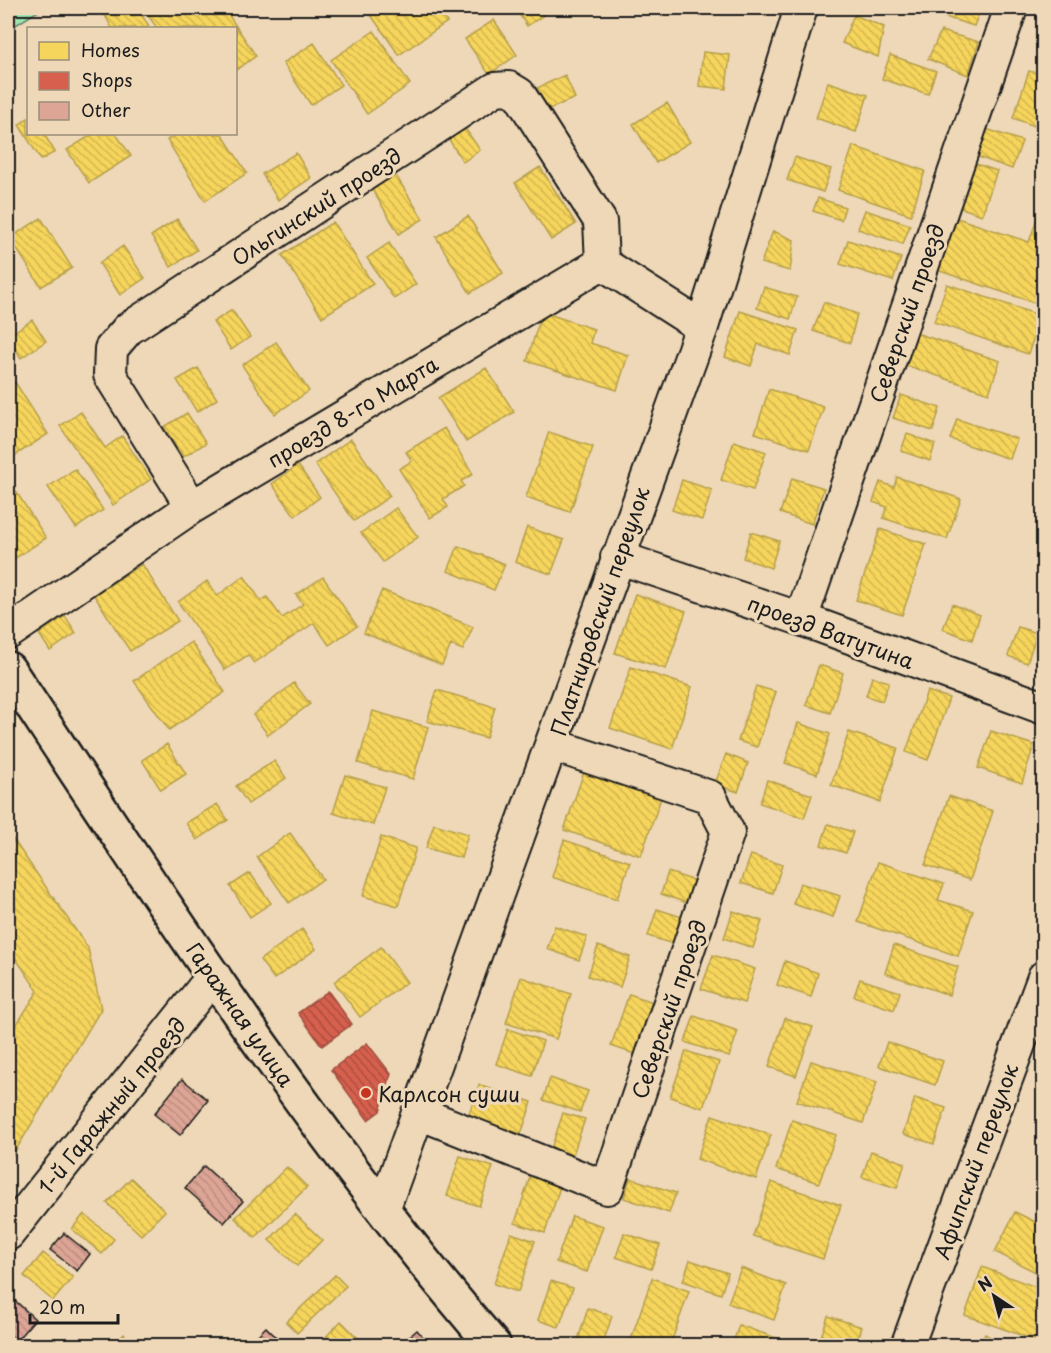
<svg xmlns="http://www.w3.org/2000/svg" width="1051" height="1353" viewBox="0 0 1051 1353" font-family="'Playpen Sans',sans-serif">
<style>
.grass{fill:url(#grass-dots);stroke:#5d8067;stroke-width:1.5}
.homes{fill:url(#homes-back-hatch);stroke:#b59e49;stroke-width:1.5}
.shops{fill:url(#shops-back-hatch);stroke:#9e4c3e;stroke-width:1.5}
.building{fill:url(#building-back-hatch);stroke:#1c1c1c;stroke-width:1.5}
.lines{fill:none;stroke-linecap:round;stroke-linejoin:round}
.street-casing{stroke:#1c1c1c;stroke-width:36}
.secondary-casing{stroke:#1c1c1c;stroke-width:38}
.street{stroke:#eed8b7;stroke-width:32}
.secondary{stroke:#eed8b7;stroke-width:33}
.poi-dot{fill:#c8321e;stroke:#eed8b7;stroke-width:2}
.labels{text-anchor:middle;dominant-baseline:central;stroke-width:6;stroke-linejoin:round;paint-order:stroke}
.street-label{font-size:21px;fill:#1c1c1c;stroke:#eed8b7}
.poi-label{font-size:21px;fill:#1c1c1c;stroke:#eed8b7;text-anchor:start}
</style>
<defs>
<pattern id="grass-dots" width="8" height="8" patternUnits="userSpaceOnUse" patternTransform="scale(1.5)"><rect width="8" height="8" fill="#9ee5b2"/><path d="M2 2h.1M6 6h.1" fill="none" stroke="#88c498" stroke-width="1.8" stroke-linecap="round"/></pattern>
<pattern id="homes-back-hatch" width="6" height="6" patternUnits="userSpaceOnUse" patternTransform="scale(1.5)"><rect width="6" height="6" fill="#f6d55c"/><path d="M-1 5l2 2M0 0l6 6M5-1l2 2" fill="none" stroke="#d2b64f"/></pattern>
<pattern id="shops-back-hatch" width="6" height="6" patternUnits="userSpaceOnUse" patternTransform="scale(1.5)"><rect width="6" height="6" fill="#d6604d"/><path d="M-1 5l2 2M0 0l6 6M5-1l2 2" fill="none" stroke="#ad4e3f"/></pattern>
<pattern id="building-back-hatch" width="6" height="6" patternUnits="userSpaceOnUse" patternTransform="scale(1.5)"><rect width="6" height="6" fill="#dda595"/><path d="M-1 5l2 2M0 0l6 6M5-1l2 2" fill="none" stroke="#bd8d80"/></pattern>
</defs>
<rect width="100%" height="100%" fill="#eed8b7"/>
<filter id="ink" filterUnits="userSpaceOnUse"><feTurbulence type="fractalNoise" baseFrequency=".0167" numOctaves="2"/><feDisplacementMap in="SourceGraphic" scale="12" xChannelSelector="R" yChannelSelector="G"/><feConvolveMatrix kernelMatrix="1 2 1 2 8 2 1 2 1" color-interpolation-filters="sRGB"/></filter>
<g filter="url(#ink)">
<path class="grass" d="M8,8H43L8,30Z"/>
<path class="homes" d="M101,8H137L149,26L146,28H112Z
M143,8H224L256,56L236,70V28H157Z
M366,8H437L447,22L399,55Z
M515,8H539L544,15L527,26Z
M671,8H700L673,15Z
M930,8H981L974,26L929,12Z
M854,15L884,27L878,57L842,43Z
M494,20L517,55L489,74L465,39Z
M374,31L410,84L367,114L331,60Z
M941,31L979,42L968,75L928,59Z
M314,43L341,85L311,105L283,63Z
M703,52L730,55L726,89L699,86Z
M890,55L936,71L928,94L882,79Z
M1029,71L1044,75V108L1037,127L1013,118Z
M565,75L575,98L547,110L537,88Z
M828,82L868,95L856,132L816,118Z
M667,103L690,142L656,163L633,124Z
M28,118V134H44L55,152L41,160L19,125Z
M464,127L480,150L463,162L448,138Z
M980,127L1022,141L1012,169L970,154Z
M93,134H116L131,156L89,183L67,150Z
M178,134H222L247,173L205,201L167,140Z
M853,146L925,171L911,215L838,190Z
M296,153L311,178L278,200L262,174Z
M795,157L831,169L823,192L787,180Z
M967,161L997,171L982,215L953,205Z
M540,167L576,224L551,240L515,183Z
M393,171L423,219L399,234L370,186Z
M818,198L845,207L841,220L813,211Z
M1044,199V306L937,270L954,217L1029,242Z
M865,210L910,225L903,244L858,229Z
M468,216L503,273L470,293L436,237Z
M41,218L72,268L41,287L10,238Z
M177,219L197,250L171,267L151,236Z
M333,222L373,284L322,317L282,255Z
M773,231L794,240L790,271L761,263Z
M848,240L901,258L893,281L840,264Z
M389,243L416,284L394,299L367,258Z
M123,246L145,278L120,295L99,263Z
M947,284L1041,316L1028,354L934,322Z
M764,287L797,297L790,319L757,308Z
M824,302L857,314L850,343L813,331Z
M232,310L250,337L231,350L213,322Z
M740,311L798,330L790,355L758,344L751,366L725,357Z
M542,312L594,329L590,343L628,355L617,390L527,361Z
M32,320L46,341L21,358L8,336Z
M916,333L1000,361L989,393L905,365Z
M276,342L309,391L275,414L242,365Z
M198,368L217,399L197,412L177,380Z
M486,368L514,412L466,442L438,398Z
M15,382L48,434L8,460V386Z
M769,389L824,407L809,450L755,433Z
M901,395L940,408L933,431L893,418Z
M81,412L105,448L122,436L151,479L113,505L60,426Z
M187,413L206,443L183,457L164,427Z
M957,419L1017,439L1010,459L950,439Z
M444,428L473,474L461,481L464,486L443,499L448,507L430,518L399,469L412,461L406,452Z
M549,432L593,447L570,512L526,497Z
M907,434L935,444L930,461L901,451Z
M351,439L390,496L354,521L315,464Z
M734,441L766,452L753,490L721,480Z
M298,465L320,497L295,516L272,484Z
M75,469L103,510L76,528L48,487Z
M897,477L961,499L947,539L883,518L887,507L873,502L880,482L894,487Z
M792,478L824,488L812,524L780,513Z
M8,479L46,538L11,561L8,555Z
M682,480L712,490L702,520L672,510Z
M396,508L418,537L383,562L361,533Z
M527,527L564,540L551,574L515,562Z
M880,529L926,544L902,615L856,600Z
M751,532L779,541L771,568L743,558Z
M458,546L505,564L494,590L448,571Z
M142,564L178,621L130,651L94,595Z
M244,576L261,601L267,597L282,618L303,604L296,595L323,577L357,626L329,645L314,623L254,663L248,655L225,670L178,602L207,581L217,596Z
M382,590L473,627L463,650L451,645L442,665L364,633Z
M635,594L686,611L666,669L615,653Z
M952,604L980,615L972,640L943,629Z
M65,616L76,633L50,651L39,634Z
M1018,627L1037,633L1027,663L1008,656Z
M191,642L225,692L169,730L134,681Z
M819,665L843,673L830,713L806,705Z
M631,667L692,687L672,749L610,728Z
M872,677L889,682L882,701L866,696Z
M294,683L310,704L268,735L253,715Z
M756,686L776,692L757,747L738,741Z
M437,690L495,707L486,738L427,721Z
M927,691L949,698L928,760L906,752Z
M373,711L428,727L413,779L358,763Z
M798,723L830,734L817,774L785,763Z
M991,731L1034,745L1022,783L978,768Z
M849,732L898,748L880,802L831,785Z
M167,744L186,774L161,790L142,760Z
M726,754L748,763L738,792L715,784Z
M274,761L286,778L248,804L236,786Z
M585,769L662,795L641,856L564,830Z
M345,775L385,787L373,825L333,813Z
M767,780L812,795L804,818L760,803Z
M949,796L993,811L970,880L925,865Z
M217,804L228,820L197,840L186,823Z
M434,824L468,834L461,858L426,848Z
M828,824L853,832L846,853L821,845Z
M8,832L88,948L101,1009L8,1163V1038L38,991L8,947Z
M290,833L323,879L289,903L257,857Z
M381,837L416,848L398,906L363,896Z
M564,840L630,862L617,899L552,877Z
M751,855L782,865L773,893L741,883Z
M878,862L944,884L938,900L973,911L958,956L858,922Z
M668,872L698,882L690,904L661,894Z
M250,873L271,903L250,917L230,886Z
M800,883L840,896L833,917L793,904Z
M657,909L685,918L676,945L648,936Z
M733,911L762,921L753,948L724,938Z
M555,926L587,937L579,960L547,949Z
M302,929L316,949L274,979L260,960Z
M894,945L958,967L949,995L885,973Z
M598,946L630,957L620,987L588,976Z
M381,947L407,982L360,1017L334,982Z
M713,955L755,969L744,1003L701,989Z
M785,961L818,973L811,997L777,985Z
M521,977L571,994L556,1039L506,1023Z
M860,979L900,992L894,1010L854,996Z
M629,994L656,1003L638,1055L611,1046Z
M694,1016L738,1031L729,1057L685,1042Z
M785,1018L813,1027L796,1076L769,1067Z
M508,1029L543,1041L532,1076L496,1064Z
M887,1042L943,1061L935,1085L879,1066Z
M686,1051L719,1062L703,1108L670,1097Z
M811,1061L877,1082L863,1123L797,1101Z
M550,1078L588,1091L580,1112L543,1100Z
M479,1085L532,1102L521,1134L468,1116Z
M915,1098L946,1108L934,1144L903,1134Z
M563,1113L585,1119L571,1160L550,1152Z
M712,1115L771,1135L756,1179L697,1159Z
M792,1120L836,1135L819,1183L776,1169Z
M871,1151L905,1163L897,1188L862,1177Z
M460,1156L493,1167L479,1206L447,1196Z
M287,1167L307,1187L255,1238L235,1218Z
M531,1174L561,1184L545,1233L515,1223Z
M131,1178L165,1211L141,1235L107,1203Z
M630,1178L676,1193L669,1213L624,1198Z
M771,1182L841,1205L823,1259L753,1236Z
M1015,1212L1044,1226V1276L995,1252Z
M84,1214L114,1239L102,1254L72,1229Z
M295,1214L322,1240L297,1266L269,1240Z
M572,1216L603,1226L587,1272L556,1262Z
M511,1233L535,1241L518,1292L494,1284Z
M624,1233L660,1245L651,1269L616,1257Z
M43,1253L73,1277L53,1301L24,1276Z
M690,1260L728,1273L721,1294L683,1281Z
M982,1267L1044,1290V1332L1040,1342L965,1315Z
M741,1268L786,1285L774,1320L728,1303Z
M335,1275L346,1286L297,1333L286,1322Z
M652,1278L689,1291L670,1346H632L629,1345Z
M551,1281L573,1288L559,1327L538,1320Z
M588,1308L612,1316L602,1346H576Z
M828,1316L862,1327L856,1346H818Z
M341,1321L366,1346H317Z
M739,1325L799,1346H732Z
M124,1334L136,1346H113Z
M985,1334L1006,1346H979Z"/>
<path class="shops" d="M328,991L352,1024L322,1046L298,1013Z
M367,1043L391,1074L380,1111L368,1120L331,1070Z"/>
<path class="building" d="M182,1079L208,1100L180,1135L154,1114Z
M204,1166L243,1201L224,1223L185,1188Z
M64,1233L90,1254L77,1271L50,1250Z
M8,1294L35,1319L16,1341L8,1334Z
M266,1327L285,1346H247Z
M417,1330L431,1346H403L401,1344Z"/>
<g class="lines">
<g class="street-casing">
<path id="street" d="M192,507L110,375L111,349L128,329L495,89L509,88L519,94L600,221L602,263
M617,557L801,619L1044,708
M801,619L1011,8
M8,633L192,507L602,263L702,327
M419,1113L607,1188L728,832L710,797L553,745
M383,1210L702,327L801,8
M8,1234L214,975
M907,1346L1044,977"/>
</g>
<g class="secondary-casing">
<path id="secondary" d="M8,669C161,900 312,1135 494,1346"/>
</g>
<use href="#street" class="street"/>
<use href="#secondary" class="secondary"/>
</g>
</g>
<circle class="poi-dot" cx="366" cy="1093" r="6"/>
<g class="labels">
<g class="street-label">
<text transform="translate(316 206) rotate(-33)">Ольгинский проезд</text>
<text transform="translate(906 313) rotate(-71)">Северский проезд</text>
<text transform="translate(352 411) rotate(-31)">проезд 8-го Марта</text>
<text transform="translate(599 611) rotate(-71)">Платнировский переулок</text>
<text transform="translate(831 631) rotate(20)">проезд Ватутина</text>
<text transform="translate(668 1009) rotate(-71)">Северский проезд</text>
<text transform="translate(241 1014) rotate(55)">Гаражная улица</text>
<text transform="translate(111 1105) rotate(-51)">1-й Гаражный проезд</text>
<text transform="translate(975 1161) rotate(-70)">Афипский переулок</text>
</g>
<g class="poi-label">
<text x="378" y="1093">Карлсон суши</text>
</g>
</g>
<rect width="1051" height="1353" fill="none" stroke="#eed8b7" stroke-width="30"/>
<rect x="15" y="15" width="1021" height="1323" fill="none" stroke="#1c1c1c" stroke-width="2" filter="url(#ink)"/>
<rect x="27" y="27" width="210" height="108" fill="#eed8b7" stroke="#9a8d79" stroke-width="1.5"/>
<rect x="39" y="42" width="30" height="18" fill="#f6d55c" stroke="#9a8d79" stroke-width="1.5"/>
<text x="81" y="57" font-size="18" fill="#1c1c1c">Homes</text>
<rect x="39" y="72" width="30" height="18" fill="#d6604d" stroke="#9a8d79" stroke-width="1.5"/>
<text x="81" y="87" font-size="18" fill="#1c1c1c">Shops</text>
<rect x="39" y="102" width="30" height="18" fill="#dda595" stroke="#9a8d79" stroke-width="1.5"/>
<text x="81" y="117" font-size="18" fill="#1c1c1c">Other</text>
<g transform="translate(994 1296) rotate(324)" stroke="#eed8b7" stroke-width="4.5" paint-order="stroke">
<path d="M0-4.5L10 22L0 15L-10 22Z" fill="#1c1c1c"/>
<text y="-9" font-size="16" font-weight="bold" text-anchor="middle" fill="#1c1c1c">N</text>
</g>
<path d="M30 1314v9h88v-9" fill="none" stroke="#1c1c1c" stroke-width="3"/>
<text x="39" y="1314" font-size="18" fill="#1c1c1c" stroke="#eed8b7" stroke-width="4.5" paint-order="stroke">20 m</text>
</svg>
